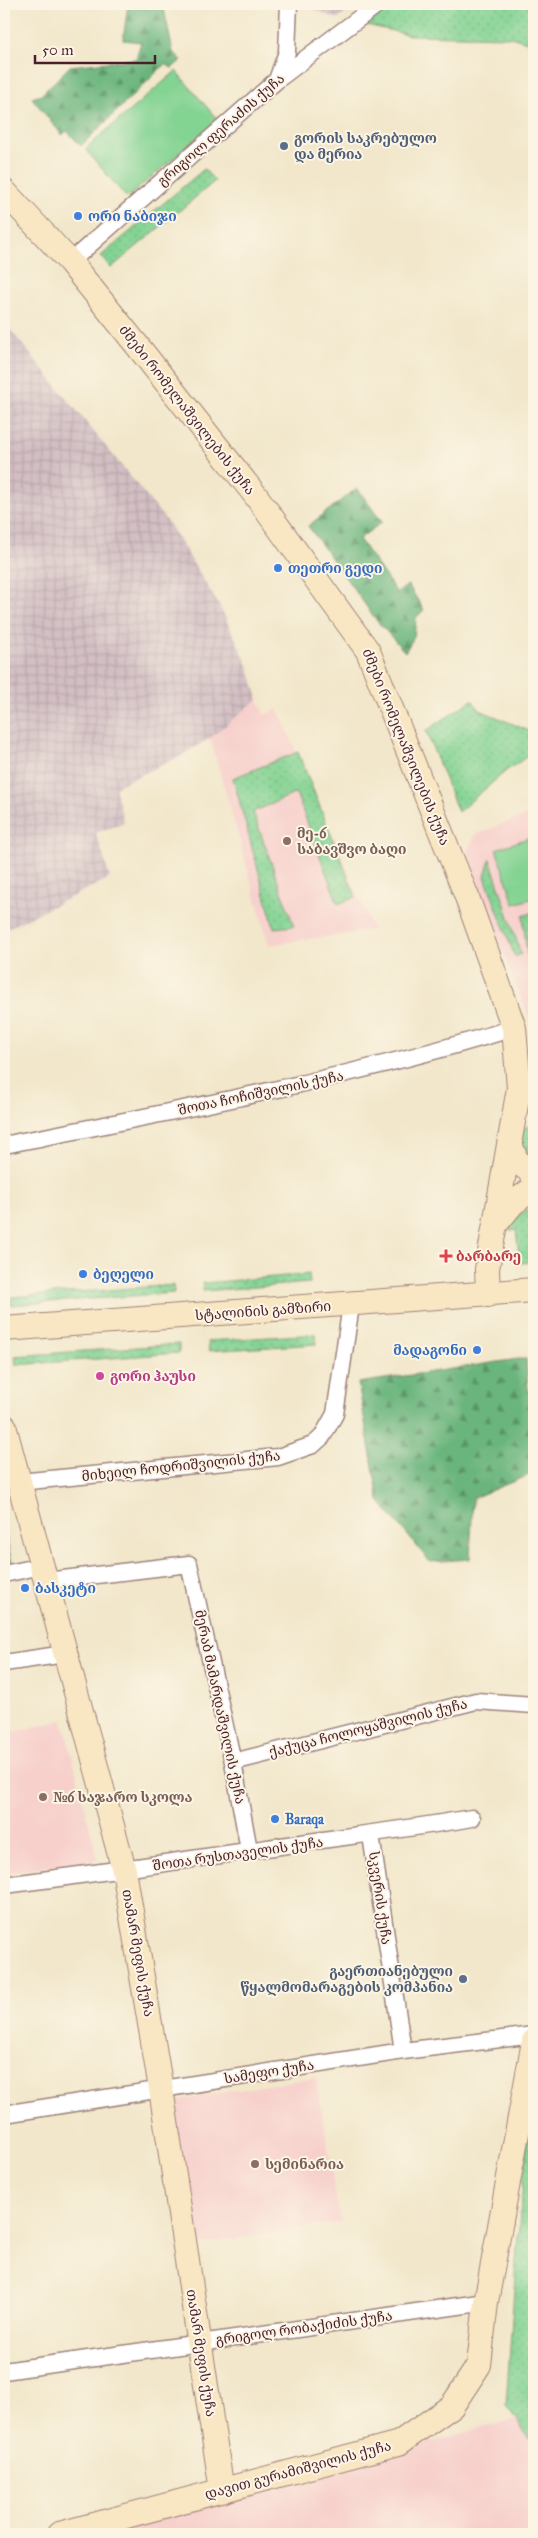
<svg xmlns="http://www.w3.org/2000/svg" width="538" height="2538" viewBox="0 0 538 2538" font-family="'IM FELL Great Primer','Noto Serif Georgian',serif">
<style>
.built{fill:#f7d0cc}
.industrial{fill:url(#industrial-grid)}
.grass{fill:url(#grass-dots);stroke:#66795f}
.forest{fill:url(#forest-firs);stroke:#5a6a54}
.garden{fill:#83d393;stroke:#66795f}
.lines{fill:none;stroke-linecap:round;stroke-linejoin:round}
.street-casing{stroke:#9e837b;stroke-width:19}
.secondary-casing{stroke:#9e837b;stroke-width:26}
.street{stroke:#fff;stroke-width:16}
.secondary{stroke:#f9e7c3;stroke-width:24}
.service-dot{fill:#5c6f8a;stroke:#fcf5e5;stroke-width:2}
.shop-dot{fill:#3f7fe0;stroke:#fcf5e5;stroke-width:2}
.education-dot{fill:#8d6e63;stroke:#fcf5e5;stroke-width:2}
.health-dot{fill:#e0444e;stroke:#fcf5e5;stroke-width:2}
.hotel-dot{fill:#d1479c;stroke:#fcf5e5;stroke-width:2}
.labels{text-anchor:middle;dominant-baseline:central;stroke-width:4;stroke-linejoin:round;paint-order:stroke}
.street-label{font-size:14px;fill:#4a1f2b;stroke:#fcf5e5}
.service-label{font-size:14px;font-weight:bold;fill:#4e5e75;stroke:#fcf5e5;text-anchor:start}
.shop-label{font-size:14px;font-weight:bold;fill:#366cbe;stroke:#fcf5e5;text-anchor:start}
.education-label{font-size:14px;font-weight:bold;fill:#785e54;stroke:#fcf5e5;text-anchor:start}
.health-label{font-size:14px;font-weight:bold;fill:#be3a42;stroke:#fcf5e5;text-anchor:start}
.hotel-label{font-size:14px;font-weight:bold;fill:#b23c85;stroke:#fcf5e5;text-anchor:start}
</style>
<defs>
<pattern id="industrial-grid" width="8" height="8" patternUnits="userSpaceOnUse" patternTransform="scale(1.25)"><rect width="8" height="8" fill="#d2bec3"/><path d="M0 4h8M4 0v8" fill="none" stroke="#b6a3a8"/></pattern>
<pattern id="grass-dots" width="8" height="8" patternUnits="userSpaceOnUse" patternTransform="scale(1.25)"><rect width="8" height="8" fill="#83d393"/><path d="M2 2h.1M6 6h.1" fill="none" stroke="#73b57f" stroke-width="1.8" stroke-linecap="round"/></pattern>
<pattern id="forest-firs" width="22" height="20" patternUnits="userSpaceOnUse" patternTransform="scale(1.25)"><rect width="22" height="20" fill="#6ab57d"/><path d="M5 1l3.5 6h-7zM16 11l3.5 6h-7z" fill="#599367"/></pattern>
</defs>
<rect width="100%" height="100%" fill="#fcf5e5"/>
<filter id="ink" filterUnits="userSpaceOnUse"><feTurbulence type="fractalNoise" baseFrequency=".02" numOctaves="2"/><feDisplacementMap in="SourceGraphic" scale="10" xChannelSelector="R" yChannelSelector="G"/><feConvolveMatrix kernelMatrix="1 2 1 2 8 2 1 2 1" color-interpolation-filters="sRGB"/></filter>
<filter id="wash" filterUnits="userSpaceOnUse"><feTurbulence type="fractalNoise" baseFrequency=".0096" numOctaves="4" result="noise"/><feDisplacementMap in="SourceGraphic" scale="20" xChannelSelector="R" yChannelSelector="G"/><feGaussianBlur stdDeviation="1.12" result="paint"/><feColorMatrix in="noise" values="0 0 0 0 0 0 0 0 0 0 0 0 0 0 0 0 0 1.4 0 .05"/><feComposite in="paint" operator="in"/></filter>
<g filter="url(#wash)">
<rect width="100%" height="100%" fill="#f2e7cb"/>
<path class="built" d="M258,699L264,715L278,709L373,930L269,945L210,738Z
M534,812V1029L464,858L475,835Z
M63,1720L98,1860L4,1873V1734Z
M316,2077L340,2222L191,2246L171,2106L178,2100Z
M515,2419L534,2445V2534H93Z"/>
<path class="industrial" d="M301,4H356L338,19Z
M10,329L170,525L220,607L248,665L258,699L210,738L179,757L115,787L124,823L96,833L110,878L4,930V331Z"/>
<path class="grass" d="M382,4H534V44L511,37L410,35L358,23Z
M204,169L215,181L111,268L101,256Z
M472,700L480,710L534,733V752L507,770L458,812L426,731Z
M298,752L356,897L338,904L296,793L253,812L294,926L274,928L233,778Z
M490,859L521,954L515,957L485,877Z
M534,912V952L527,955L523,916Z
M528,1058L534,1075V1110L520,1115Z
M534,1123V1163L529,1162L517,1140L523,1129Z
M534,1207V1262L520,1263L516,1230H509C511,1220 524,1210 534,1207Z
M309,1274L310,1283L203,1291V1283Z
M173,1285L174,1293L11,1305V1297Z
M316,1334L317,1344L209,1351L208,1341Z
M179,1344V1353L16,1365L15,1356Z
M532,2083H534V2445L506,2405L517,2247Z"/>
<path class="forest" d="M128,4H163L173,52L182,60L172,68L165,64L81,146L67,131L62,135L32,98L41,95L70,66L136,59L141,42L123,40Z
M357,488L382,522L359,539L397,593L408,585L424,610L416,618L414,637L405,652L377,621L308,526Z
M518,1359H526L534,1473L473,1498L470,1559L430,1562L379,1501L358,1383Z
M4,1530L12,1562L6,1564Z"/>
<path class="garden" d="M176,71L218,120L127,198L85,149Z
M534,836V898L514,904L496,849Z"/>
</g>
<g filter="url(#ink)">
<g class="lines">
<g class="street-casing">
<path id="street" d="M277,80L287,52L289,4
M70,262L277,80L378,4
M4,1145C175,1111 347,1079 514,1028
M19,1482L278,1457L313,1445L322,1437L335,1414L351,1305
M4,1574L42,1566
M46,1581L189,1564L233,1762L249,1850
M4,1663L65,1654
M233,1762L476,1701L534,1705
M371,1835L403,2051
M4,1885C85,1875 166,1863 247,1851C322,1839 397,1831 472,1818
M4,2114L403,2051L534,2035
M4,2371L486,2302"/>
</g>
<g class="secondary-casing">
<path id="secondary" d="M4,191L70,262L136,344L256,496L368,651L467,897L514,1028L519,1088L487,1269L488,1295
M510,1143L516,1160L534,1175
M495,1225L513,1203L531,1190L534,1191
M4,1329L534,1290
M4,1426L124,1870L161,2089L222,2491
M59,2534L399,2443L452,2406L479,2365L486,2302L534,2041"/>
</g>
<use href="#street" class="street"/>
<use href="#secondary" class="secondary"/>
</g>
</g>
<g class="service-dot">
<circle cx="284" cy="146" r="5"/>
<circle cx="463" cy="1979" r="5"/>
</g>
<g class="shop-dot">
<circle cx="78" cy="216" r="5"/>
<circle cx="278" cy="568" r="5"/>
<circle cx="83" cy="1274" r="5"/>
<circle cx="477" cy="1350" r="5"/>
<circle cx="25" cy="1588" r="5"/>
<circle cx="275" cy="1819" r="5"/>
</g>
<g class="education-dot">
<circle cx="287" cy="841" r="5"/>
<circle cx="43" cy="1797" r="5"/>
<circle cx="255" cy="2164" r="5"/>
</g>
<path class="health-dot" d="M443.5 1248.5h5v5h5v5h-5v5h-5v-5h-5v-5h5z"/>
<circle class="hotel-dot" cx="100" cy="1376" r="5"/>
<g class="labels">
<g class="street-label">
<text transform="translate(221 130) rotate(-41)">გრიგოლ ფერაძის ქუჩა</text>
<text transform="translate(187 410) rotate(52)">ძმები რომელაშვილების ქუჩა</text>
<text transform="translate(406 747) rotate(68)">ძმები რომელაშვილების ქუჩა</text>
<text transform="translate(261 1093) rotate(-12)">შოთა ჩოჩიშვილის ქუჩა</text>
<text transform="translate(263 1311) rotate(-4)">სტალინის გამზირი</text>
<text transform="translate(181 1466) rotate(-6)">მიხეილ ჩოდრიშვილის ქუჩა</text>
<text transform="translate(220 1707) rotate(78)">მერაბ მამარდაშვილის ქუჩა</text>
<text transform="translate(368 1728) rotate(-14)">ქაქუცა ჩოლოყაშვილის ქუჩა</text>
<text transform="translate(238 1854) rotate(-8)">შოთა რუსთაველის ქუჩა</text>
<text transform="translate(380 1898) rotate(82)">სკვერის ქუჩა</text>
<text transform="translate(138 1953) rotate(80)">თამარ მეფის ქუჩა</text>
<text transform="translate(269 2072) rotate(-9)">სამეფო ქუჩა</text>
<text transform="translate(304 2328) rotate(-8)">გრიგოლ რობაქიძის ქუჩა</text>
<text transform="translate(201 2353) rotate(81)">თამარ მეფის ქუჩა</text>
<text transform="translate(298 2470) rotate(-15)">დავით გურამიშვილის ქუჩა</text>
</g>
<g class="service-label">
<text x="294" y="138">გორის საკრებულო<tspan x="294" dy="16">და მერია</tspan></text>
<text x="453" y="1971" text-anchor="end">გაერთიანებული<tspan x="453" dy="16">წყალმომარაგების კომპანია</tspan></text>
</g>
<g class="shop-label">
<text x="88" y="216">ორი ნაბიჯი</text>
<text x="288" y="568">თეთრი გედი</text>
<text x="93" y="1274">ბეღელი</text>
<text x="467" y="1350" text-anchor="end">მადაგონი</text>
<text x="35" y="1588">ბასკეტი</text>
<text x="285" y="1819">Baraqa</text>
</g>
<g class="education-label">
<text x="297" y="833">მე-6<tspan x="297" dy="16">საბავშვო ბაღი</tspan></text>
<text x="53" y="1797">№6 საჯარო სკოლა</text>
<text x="265" y="2164">სემინარია</text>
</g>
<g class="health-label">
<text x="456" y="1256">ბარბარე</text>
</g>
<g class="hotel-label">
<text x="110" y="1376">გორი ჰაუსი</text>
</g>
</g>
<rect width="538" height="2538" fill="none" stroke="#fcf5e5" stroke-width="20"/>
<path d="M35 55v8h120v-8" fill="none" stroke="#4a1f2b" stroke-width="2.5"/>
<text x="42" y="55" font-size="15" fill="#4a1f2b" stroke="#fcf5e5" stroke-width="4" paint-order="stroke">50 m</text>
</svg>
